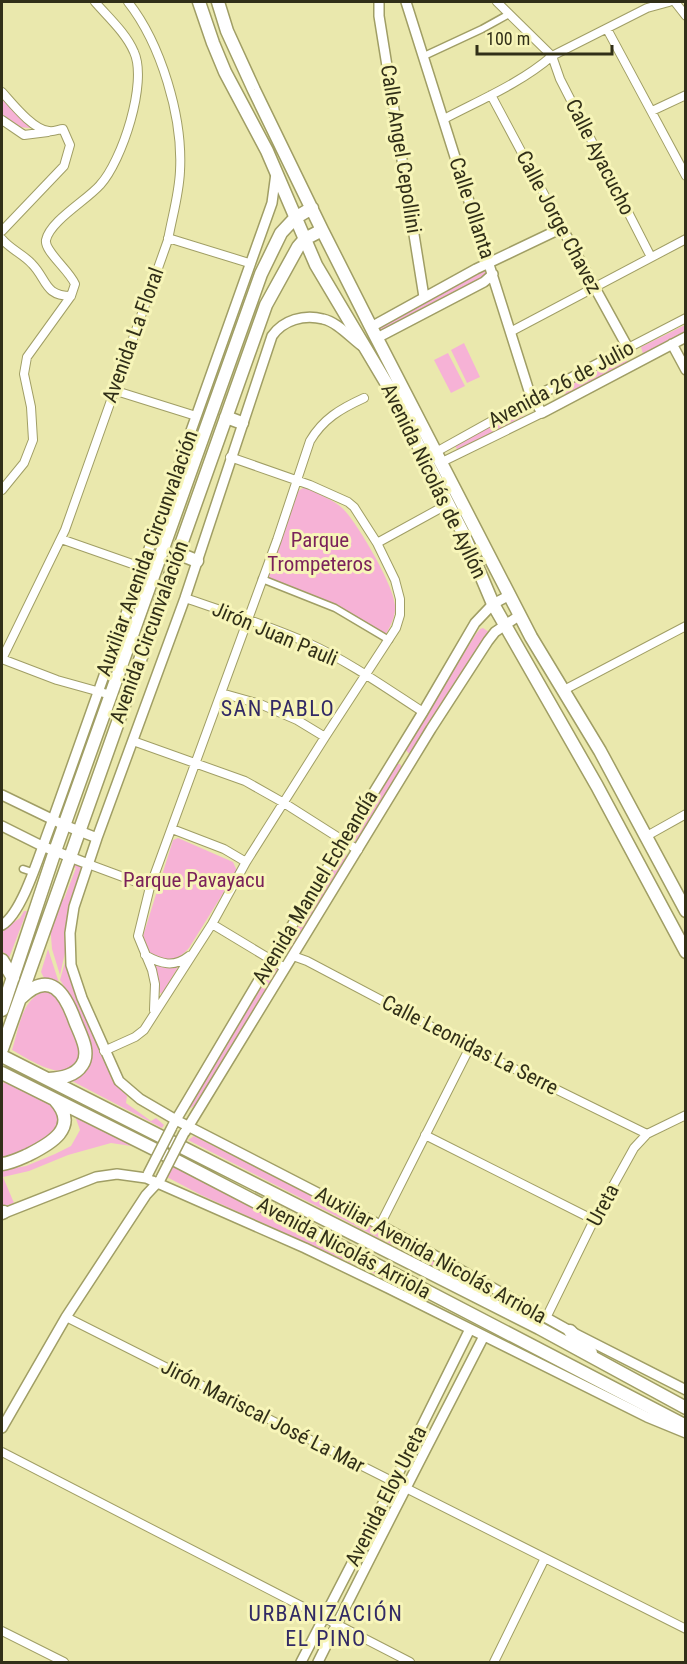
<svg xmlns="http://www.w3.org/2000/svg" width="687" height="1664" viewBox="0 0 687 1664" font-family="'Roboto Condensed',sans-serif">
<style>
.green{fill:#f6b2d6}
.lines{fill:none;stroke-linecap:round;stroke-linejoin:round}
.pedestrian-casing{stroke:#a09e65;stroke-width:9}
.minor-casing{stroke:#a09e65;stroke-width:10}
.tertiary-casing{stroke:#a09e65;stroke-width:12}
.primary-casing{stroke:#a09e65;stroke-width:15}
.pedestrian{stroke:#fff;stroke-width:6}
.minor{stroke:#fff;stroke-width:8}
.tertiary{stroke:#fff;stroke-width:9}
.primary{stroke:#fff;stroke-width:12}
.tertiary-bridge-casing{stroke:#a09e65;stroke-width:12;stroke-linecap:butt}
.tertiary-bridge{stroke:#fff;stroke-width:9}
.labels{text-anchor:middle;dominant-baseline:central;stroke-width:6;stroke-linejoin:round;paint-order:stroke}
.street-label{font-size:21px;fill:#312f18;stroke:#f7f5b9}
.park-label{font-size:21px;fill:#7b225a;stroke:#f7f5b9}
.neighbourhood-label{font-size:22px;letter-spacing:1.5px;fill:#322a65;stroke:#f7f5b9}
</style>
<rect width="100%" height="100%" fill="#eae8ad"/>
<path class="green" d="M2,95L31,128L17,127L2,116Z
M484,269L487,276L379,331L376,325Z
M685,325V332L643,354L641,347Z
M464,343L480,377L467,383L451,350Z
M448,353L465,386L451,393L434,360Z
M625,356L628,364L566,395L562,389Z
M523,408L526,411L525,415L458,451L454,444Z
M305,487C317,494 336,500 345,511C359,526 394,586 395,605C396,617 390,626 385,636L335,607L263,579L296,492Z
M483,628L489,632L490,636L411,756L404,748L476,634L480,629Z
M396,764H400L403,770L358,842L353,841L351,836Z
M178,838L233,862L237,871L189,948C175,963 169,962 150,954L143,941V936L173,840Z
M341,852L345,853L348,858L291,951H289L284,945Z
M73,861L85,865L60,975L52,949L50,924L60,897L64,899L76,868L71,866Z
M24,911H27L9,958L2,951V930L20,918Z
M48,949L59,983L44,978L41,972Z
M68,951L79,1001L113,1081L127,1096L126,1103L151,1121L156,1118L164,1125L162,1128L72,1081C79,1077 87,1074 89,1065C93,1047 71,996 60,980Z
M151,962L178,967L162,994L159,992Z
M274,967L278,970L279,974L194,1106L187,1110L186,1108L271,968Z
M45,991C51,992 54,993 58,997C63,1002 65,1011 68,1018C74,1031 94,1070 63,1071C45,1071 27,1058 12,1050C19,1029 21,999 45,991Z
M4,1081L51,1105L57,1113L60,1123L51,1138L2,1161V1088Z
M75,1116L138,1147L111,1143L68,1155L29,1171L3,1177L14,1203L2,1207V1170L26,1166L55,1154L71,1146L80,1130Z
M194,1136L343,1211L490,1292L488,1294L188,1140Z
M171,1164L386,1275L384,1278L201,1195L165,1176Z"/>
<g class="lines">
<g class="pedestrian-casing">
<path id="pedestrian" d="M424,56L482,29L509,14
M262,579L335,608L389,640
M23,869L32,872"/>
</g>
<g class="minor-casing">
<path id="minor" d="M497,2L552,56L647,8L669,2
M675,2L686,16
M607,29L686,176
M2,92C12,103 33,130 49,131C54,132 59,129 63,129L70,145L64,166L2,231
M491,95L562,228
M652,111L686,95
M444,119C480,100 521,83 552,56L560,79L651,257
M2,120L24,135L48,132
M168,238L249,263
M2,239C10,249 23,254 32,264C47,279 44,296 71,296
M512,331L686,239
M628,348L686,318
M113,390L196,416
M436,452L533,398
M442,462L542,413
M2,490L24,463L33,440L31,407L24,374L27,357L71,296L75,284C69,270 44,251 46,240C50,221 87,200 100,185C122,161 148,82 134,52C126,33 108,17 95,2
M61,539L141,567
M377,543L448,504
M185,598C226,612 268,625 308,643C348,661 386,688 423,712
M564,690L686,626
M221,693L260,704L297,720L325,737
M111,695L57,680L2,659L65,530L168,240C172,217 179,195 180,171C183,117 161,44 128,2
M133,741L245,781L284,803L358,850
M172,829L224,849L246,862
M645,837L686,814
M88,864L150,887
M212,924L285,968
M145,955C161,964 174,968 189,956
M293,956L307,961L470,1047L647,1134
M154,1010L155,984L152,970L138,936L150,887L277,540L310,441C323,419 340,409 364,398
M104,1051L135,1037L144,1030L212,924L246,862L325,737L396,628L400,615V599L395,580L377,543L354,507L348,502L310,485L230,457
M425,1135L594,1220
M380,1225L470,1047
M66,1317L686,1629
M546,1318L594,1220L634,1148L647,1134L686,1115
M2,1452L410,1662
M2,1631L64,1662
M494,1662L545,1558"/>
</g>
<g class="tertiary-casing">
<path id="tertiary" d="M379,2V16L424,297
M406,2L529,391L542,413L686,337
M371,327L476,269L562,228L628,348L533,398
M377,338L484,282L493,274
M672,344L686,370
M362,346C350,337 337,322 323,319C304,314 283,320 272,336L185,598L97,838L74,907L70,933L71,965L82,998L119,1081L140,1099L176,1120L380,1225L570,1331L686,1390
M2,795L64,825L97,838
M2,826L42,846L88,864
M2,925C24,912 42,845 53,819L272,203L276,173
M173,1125L272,958L423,712L475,623L493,604L510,595
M185,1132L431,729L488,641L495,632L520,615
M2,1214L96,1177L117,1174L146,1178L305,1248L388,1288L647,1417L686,1433
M2,1428L66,1317L146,1195L160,1180
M301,1662L394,1482L470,1329
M318,1662C372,1553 428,1445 484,1336"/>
</g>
<g class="primary-casing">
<path id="primary" d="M199,2L213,43L225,72L267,151L316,265L388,386L463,533L493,604L597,786L686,952
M218,2L227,31L254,90L322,230L371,327L531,637L600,751L686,911
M226,417L242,423
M177,553L197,561
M2,960L13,978
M21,998C50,969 65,993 75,1021C80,1034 91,1052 82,1065C75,1076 61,1078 49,1079
M2,1010L55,851L261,274L281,233L295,218L312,208
M2,1049L266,305L298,247L305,239L322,230
M2,1056L539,1328L686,1408
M2,1073L154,1149L686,1426
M2,1164C11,1163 19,1159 28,1155C50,1144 80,1128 55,1100
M2,1213L4,1212
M570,1331L591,1353"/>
</g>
<use href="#pedestrian" class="pedestrian"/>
<use href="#minor" class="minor"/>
<use href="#tertiary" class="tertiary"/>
<use href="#primary" class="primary"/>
<g class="tertiary-bridge-casing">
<path id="tertiary-bridge" d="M148,1174L172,1127
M161,1178L184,1133"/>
</g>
<use href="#tertiary-bridge" class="tertiary-bridge"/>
</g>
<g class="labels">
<g class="street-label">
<text transform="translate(401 149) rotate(81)">Calle Angel Cepollini</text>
<text transform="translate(600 157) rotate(63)">Calle Ayacucho</text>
<text transform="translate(472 208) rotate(72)">Calle Ollanta</text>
<text transform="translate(559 222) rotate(62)">Calle Jorge Chavez</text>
<text transform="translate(133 335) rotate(-70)">Avenida La Floral</text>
<text transform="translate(561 384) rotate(-28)">Avenida 26 de Julio</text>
<text transform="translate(434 481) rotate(64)">Avenida Nicolás de Ayllón</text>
<text transform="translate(147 553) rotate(-70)">Auxiliar Avenida Circunvalación</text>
<text transform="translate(149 632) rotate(-70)">Avenida Circunvalación</text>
<text transform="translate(275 634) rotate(23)">Jirón Juan Pauli</text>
<text transform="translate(315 887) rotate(-59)">Avenida Manuel Echeandía</text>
<text transform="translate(470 1045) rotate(27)">Calle Leonidas La Serre</text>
<text transform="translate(603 1205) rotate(-62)">Ureta</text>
<text transform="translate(344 1248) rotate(28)">Avenida Nicolás Arriola</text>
<text transform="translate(431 1255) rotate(29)">Auxiliar Avenida Nicolás Arriola</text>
<text transform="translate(263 1416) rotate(27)">Jirón Mariscal José La Mar</text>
<text transform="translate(386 1496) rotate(-63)">Avenida Eloy Ureta</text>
</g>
<g class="park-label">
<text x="320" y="540">Parque<tspan x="320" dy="24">Trompeteros</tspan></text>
<text x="194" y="880">Parque Pavayacu</text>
</g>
<g class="neighbourhood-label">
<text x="278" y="708">SAN PABLO</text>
<text x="326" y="1613">URBANIZACIÓN<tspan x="326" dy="25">EL PINO</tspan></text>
</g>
</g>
<rect width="687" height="1664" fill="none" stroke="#312f18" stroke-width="6"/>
<path d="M477 45v9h135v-9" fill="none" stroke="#312f18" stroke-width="3"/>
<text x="486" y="45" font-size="18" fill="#312f18" stroke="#f7f5b9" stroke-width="4.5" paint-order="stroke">100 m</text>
</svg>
